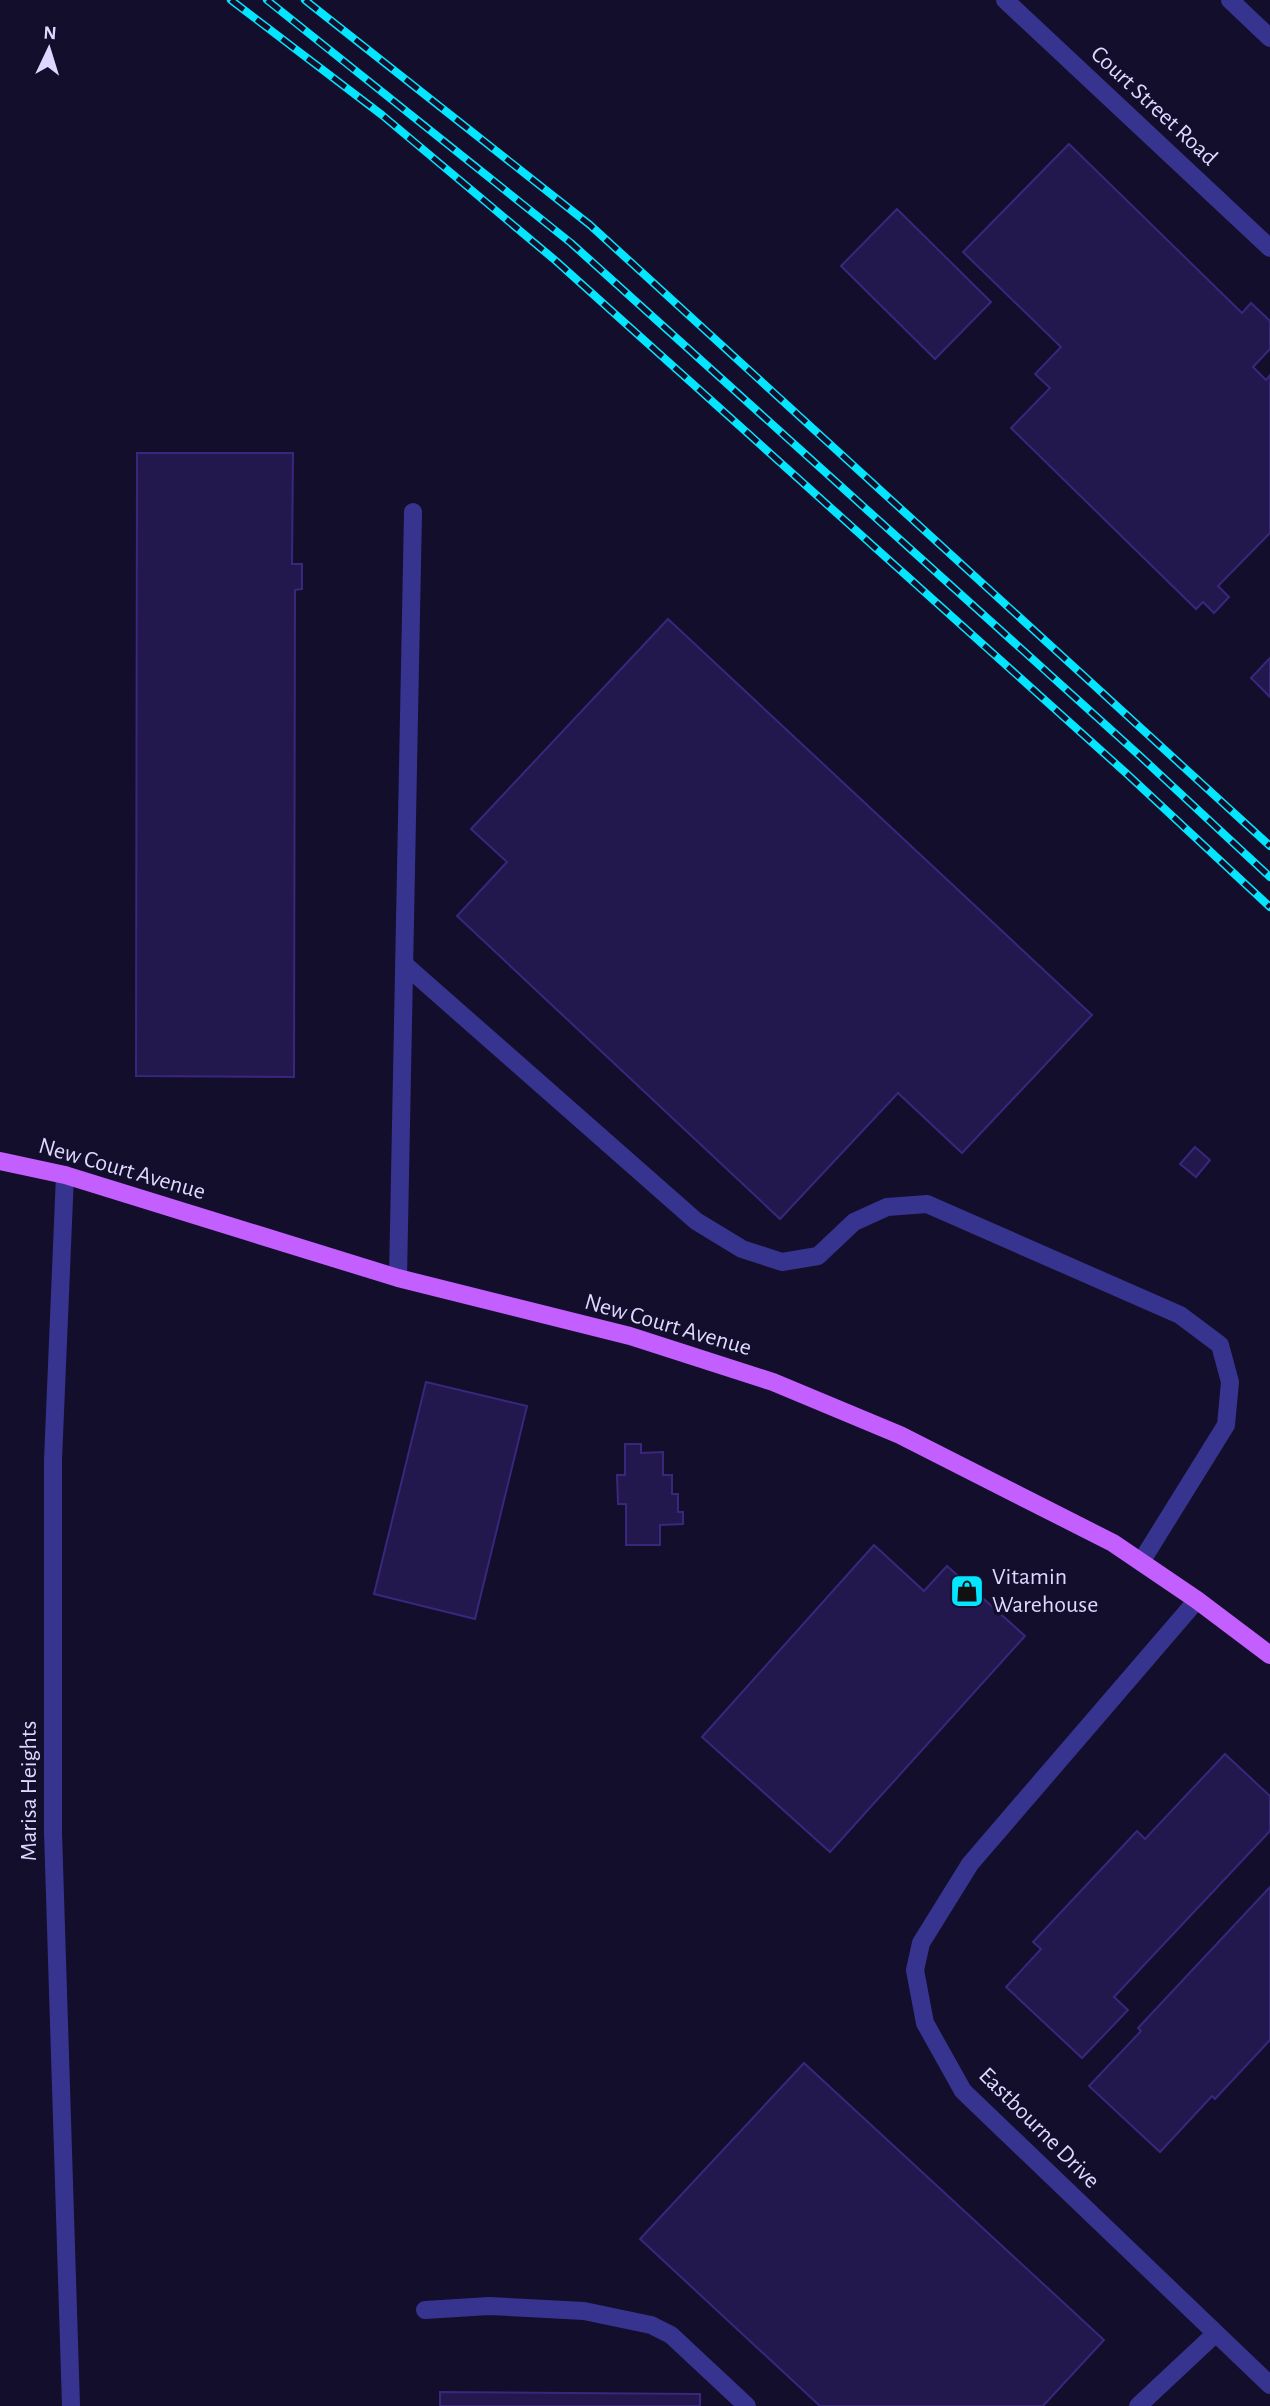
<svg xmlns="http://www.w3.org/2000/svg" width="1270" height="2406" viewBox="0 0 1270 2406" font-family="'Alegreya Sans',sans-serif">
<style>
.building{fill:#23184e;stroke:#38277d;stroke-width:2}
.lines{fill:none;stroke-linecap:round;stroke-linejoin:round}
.minor{stroke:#37348f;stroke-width:18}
.major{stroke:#c35fff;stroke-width:18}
.rail-casing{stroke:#04e6ff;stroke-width:8}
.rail{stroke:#130e2b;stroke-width:5;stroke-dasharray:16;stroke-linecap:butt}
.labels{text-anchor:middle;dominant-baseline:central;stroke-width:7;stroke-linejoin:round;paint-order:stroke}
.street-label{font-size:24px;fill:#dcd8ff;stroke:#130e2b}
.poi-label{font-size:24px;fill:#dcd8ff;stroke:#130e2b;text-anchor:start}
</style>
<rect width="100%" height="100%" fill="#130e2b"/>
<path class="building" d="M1069,144L1242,313L1251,303L1270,321V349L1253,367L1266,380L1270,375V533L1218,586L1229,597L1214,613L1203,602L1196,609L1011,428L1050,388L1035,374L1061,347L963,252Z
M897,209L991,302L935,359L841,266Z
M137,453H293L292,564H302V589L295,590L294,1077L136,1076Z
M668,619L1092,1015L962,1153L898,1093L780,1219L457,916L507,862L471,829Z
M1270,658V697L1251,678Z
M1195,1147L1210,1160L1196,1177L1180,1164Z
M426,1382L527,1406L475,1619L374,1594Z
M625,1444H641V1453L663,1452V1475H672V1494H678V1512H683V1524L660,1525V1545H626V1504H618L617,1475H625Z
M874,1545L924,1591L947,1566L1025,1636L830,1852L702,1737Z
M1225,1754L1270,1796V1831L1114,1997L1128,2010L1082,2058L1006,1987L1041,1949L1033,1942L1137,1831L1145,1839Z
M1270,1887V2040L1215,2099L1212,2096L1160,2152L1089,2086L1141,2031L1138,2028Z
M804,2063L1104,2340L1043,2406H820L640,2239Z
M440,2392L700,2394V2406H440Z"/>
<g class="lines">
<path class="minor" d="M1005,0L1270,248
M1230,0L1270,38
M404,964L696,1221L742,1249L782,1262L818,1256L854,1222L887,1207L927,1204L1180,1315L1220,1345L1230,1382L1226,1425L1141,1562
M65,1175L53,1460V1832L71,2406
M398,1278L413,512
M1197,1600L970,1864L921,1943L915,1970L925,2023L963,2091L1270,2385
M425,2310L489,2306L584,2311L651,2325L671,2335L747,2406
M1138,2406L1215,2334"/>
<path class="major" d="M0,1161L65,1175L398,1278L630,1336L773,1382L900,1435L1113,1543L1197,1600L1270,1655"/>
<g class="rail-casing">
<path id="rail" d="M231,0L382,115L556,261L1126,773L1270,907
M267,0L571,243L1140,756L1270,877
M305,0L590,225L1270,846"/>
</g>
<use href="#rail" class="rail"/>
</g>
<defs>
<g id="shop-square" transform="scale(1.75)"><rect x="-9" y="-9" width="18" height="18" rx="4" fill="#04e6ff" stroke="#130e2b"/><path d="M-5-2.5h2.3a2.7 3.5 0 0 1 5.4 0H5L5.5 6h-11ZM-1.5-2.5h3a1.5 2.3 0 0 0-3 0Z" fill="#111"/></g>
</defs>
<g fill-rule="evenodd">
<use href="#shop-square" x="967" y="1591"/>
</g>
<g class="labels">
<g class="street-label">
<text transform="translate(1154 106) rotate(43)">Court Street Road</text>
<text transform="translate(122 1169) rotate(16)">New Court Avenue</text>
<text transform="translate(668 1325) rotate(16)">New Court Avenue</text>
<text transform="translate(29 1791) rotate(-90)">Marisa Heights</text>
<text transform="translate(1039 2128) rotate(45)">Eastbourne Drive</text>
</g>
<g class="poi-label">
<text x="992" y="1577">Vitamin<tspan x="992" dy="28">Warehouse</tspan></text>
</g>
</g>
<g transform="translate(49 49) rotate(4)" stroke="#130e2b" stroke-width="5" paint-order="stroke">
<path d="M0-5L12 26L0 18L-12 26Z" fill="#dcd8ff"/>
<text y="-10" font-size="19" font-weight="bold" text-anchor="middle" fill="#dcd8ff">N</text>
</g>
</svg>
